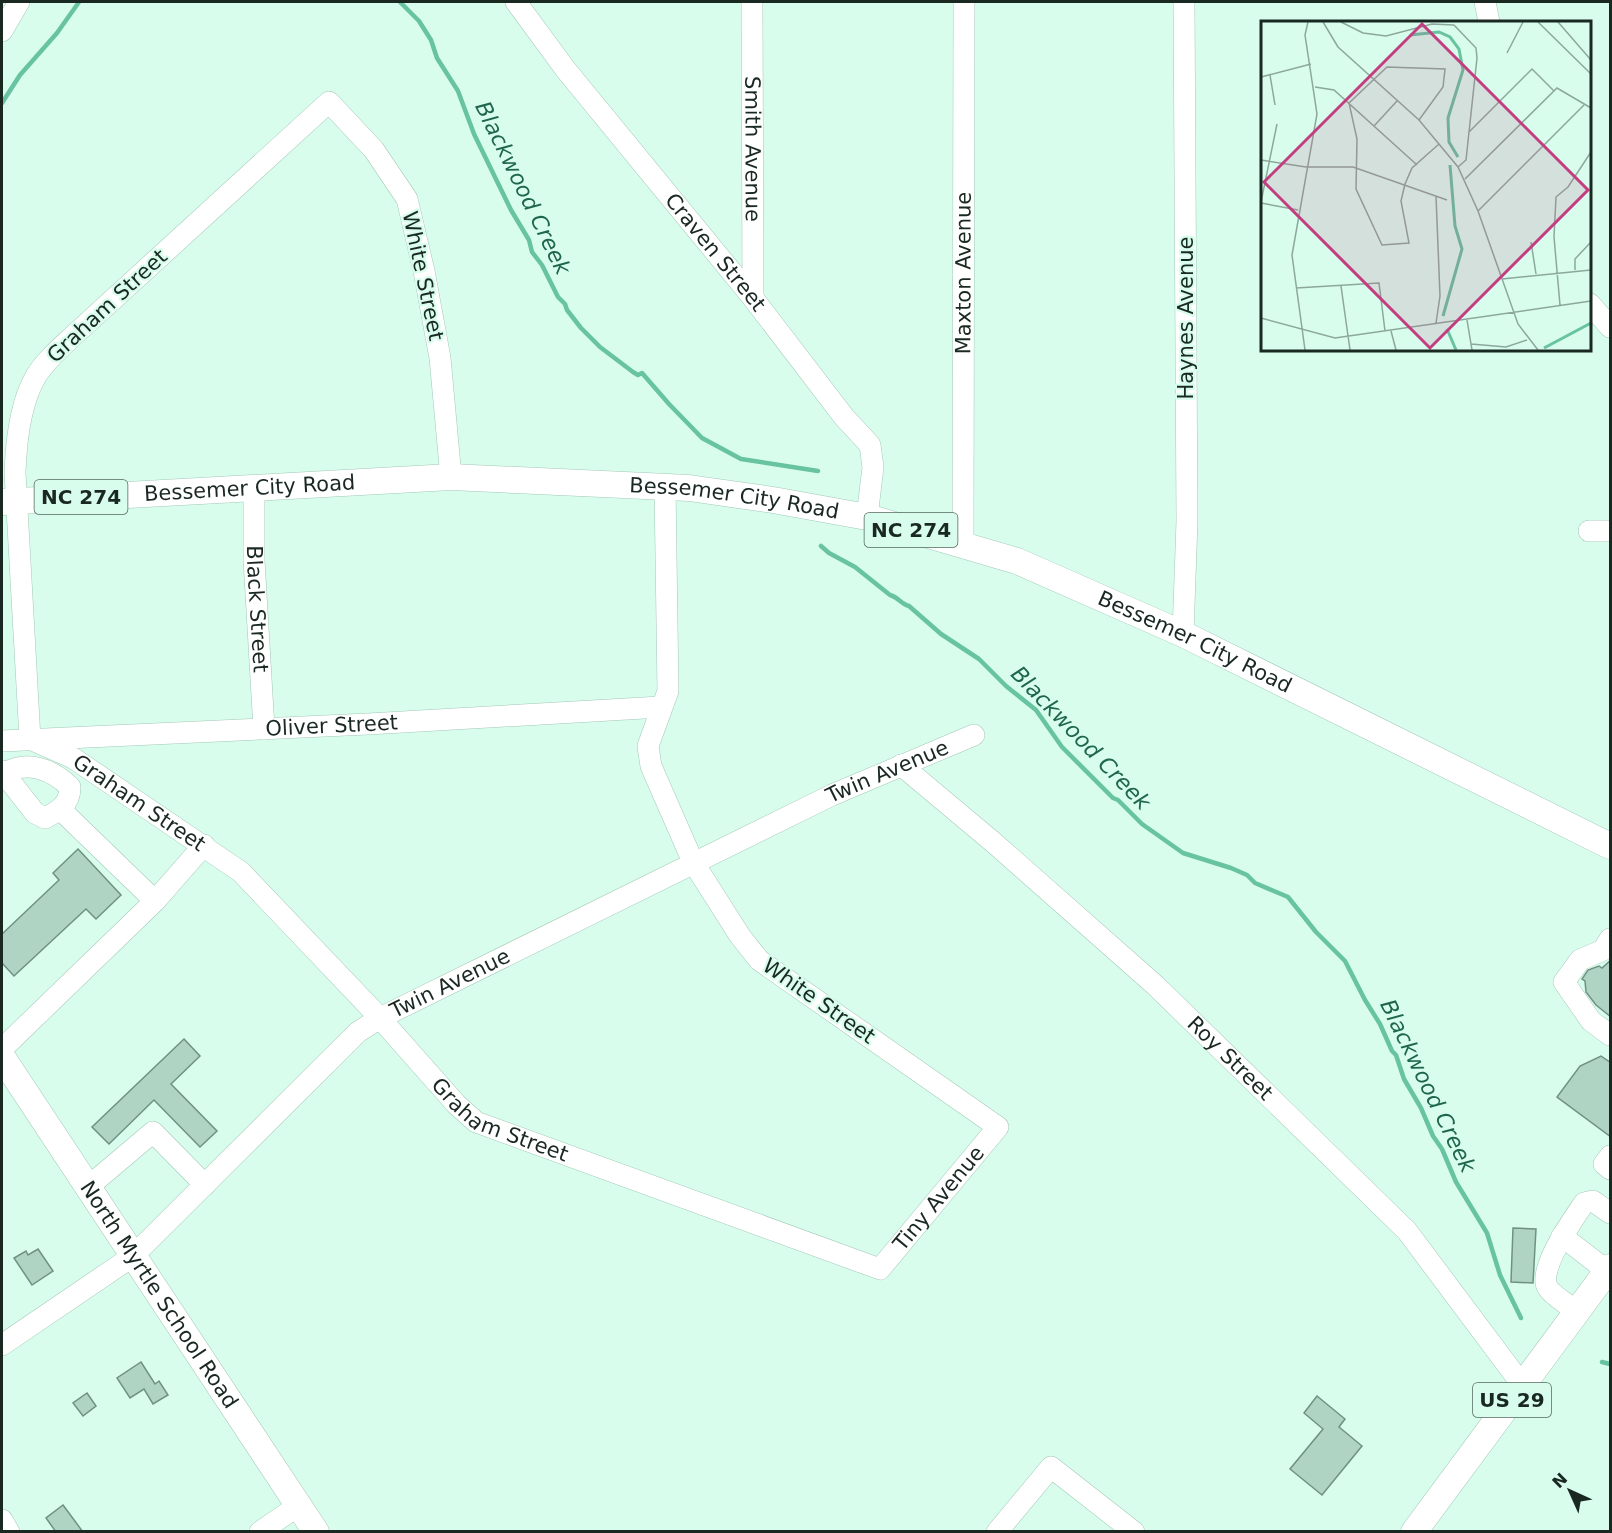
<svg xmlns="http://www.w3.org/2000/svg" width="1612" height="1533" viewBox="0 0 1612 1533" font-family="'DejaVu Sans',sans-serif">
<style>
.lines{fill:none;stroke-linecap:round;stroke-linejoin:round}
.stream{stroke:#67c3a0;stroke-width:4.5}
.building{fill:#b0d4c4;stroke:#6f9182;stroke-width:1.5}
.minor-casing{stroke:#a4c8b8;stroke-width:22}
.major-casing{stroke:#a4c8b8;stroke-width:27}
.minor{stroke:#fff;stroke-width:21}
.major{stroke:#fff;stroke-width:26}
.labels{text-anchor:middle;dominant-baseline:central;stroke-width:4.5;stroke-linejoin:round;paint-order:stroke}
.shield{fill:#d8fdec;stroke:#53685f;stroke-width:1.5}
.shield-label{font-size:20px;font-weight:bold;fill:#1a2822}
.street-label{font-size:21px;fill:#1a2822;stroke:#d8fdec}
.water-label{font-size:22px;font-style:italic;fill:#1f664e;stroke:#d8fdec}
.inset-river{fill:none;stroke:#67c3a0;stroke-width:3}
.inset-road{fill:none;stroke:#8ca89b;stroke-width:1.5}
.view{fill:#c33e81;fill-opacity:0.15;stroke:#c33e81;stroke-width:3}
.inset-edge{fill:none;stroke:#1a2822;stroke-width:3}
</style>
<rect width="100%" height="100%" fill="#d8fdec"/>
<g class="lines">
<path class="stream" d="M400,2L419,21L431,40L437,58L458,91L474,134L511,210L529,240L532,252L542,265L558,297L565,304L567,310L581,328L600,347L633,372L638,375L642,373L669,404L702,438L741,459L818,471
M2,103L20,75L57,33L79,2
M821,546L829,553L855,567L890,595C898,597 901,604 909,606L941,634L979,659L1006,686L1036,710L1062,747L1113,798L1118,800L1142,824L1183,853L1231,868L1247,875L1255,883L1288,897L1316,932L1345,961L1365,1000L1380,1024L1392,1051L1396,1055L1404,1079L1421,1108L1433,1136L1442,1149L1456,1182L1487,1233L1500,1275L1521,1318
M1602,1362L1610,1364"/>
</g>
<path class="building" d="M78,849L121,895L96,919L86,909L14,976L2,963V934L59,880L53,873Z
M1611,960V1017L1596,1005L1586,992L1585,981L1582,979L1588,970L1599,966L1602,968Z
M184,1039L200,1056L171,1084L217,1131L200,1147L154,1100L109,1144L92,1127Z
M1601,1056L1611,1063V1137L1557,1097L1580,1066Z
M1513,1228L1536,1229L1533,1283L1511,1282Z
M38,1249L53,1271L32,1285L14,1258L26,1251L28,1255Z
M141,1362L155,1384L159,1381L168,1395L153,1404L144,1389L130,1398L117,1378Z
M87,1393L96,1406L83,1416L73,1403Z
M1317,1396L1345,1419L1339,1427L1362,1446L1322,1495L1290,1469L1323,1429L1304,1413Z
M63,1505L83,1532H56L46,1518Z"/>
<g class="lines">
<g class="minor-casing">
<g id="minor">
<path id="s1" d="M516,2L566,70L753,298L844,417L870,445L873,467L867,517"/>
<path id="s2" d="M752,2L753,298"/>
<path d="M1485,2L1489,22"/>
<path d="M2,31L19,2"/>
<path d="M1590,304L1610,327"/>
<path id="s3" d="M451,477L440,358L424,271L407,199L374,150L329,102L72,337C59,349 45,361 36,376C20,403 16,442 15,473L30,739L73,758L241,872L380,1018L456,1104L476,1122L880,1269L998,1127L759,960L740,936L693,862L651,766L648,746L668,691L665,487"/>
<path id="s4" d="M254,487V560L264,729"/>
<path d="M1589,531H1610"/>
<path id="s5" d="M963,545L964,2"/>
<path d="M1183,634L1187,521L1184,2"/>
<path id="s6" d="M2,741L368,724L661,707"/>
<path id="s7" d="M901,765L993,842L1155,985L1407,1231L1523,1386"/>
<path d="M2,771L35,813L45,818C59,811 70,804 70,787C53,770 27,759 4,774"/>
<path d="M61,810L155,901"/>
<path d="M1610,939L1603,950L1580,960L1564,982L1591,1021L1610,1035"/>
<path d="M2,1049L155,901L204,845"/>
<path d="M1610,1156L1604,1164L1610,1169"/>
<path d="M88,1187L153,1132L205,1185"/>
<path d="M1562,1236L1607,1271"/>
<path d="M1577,1312C1570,1306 1552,1295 1548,1288C1536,1271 1574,1218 1584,1203L1593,1201L1610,1213"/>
<path id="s8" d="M2,1345L133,1256L358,1032L380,1018L832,795L974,735"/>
<path d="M2,1520L9,1532"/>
<path d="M260,1532L299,1505"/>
<path d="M997,1532L1051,1467L1134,1532"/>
</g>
</g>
<g class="major-casing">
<g id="major">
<path id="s9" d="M2,502L451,477L689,488L773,500L867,517L1017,561L1183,634L1610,846"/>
<path id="s10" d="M2,1057L316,1532"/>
<path d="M1414,1532L1610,1267"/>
</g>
</g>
<use href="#minor" class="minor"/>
<use href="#major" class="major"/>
</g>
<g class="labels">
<g class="shield">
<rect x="34.5" y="480" width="93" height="34" rx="4.5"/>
<rect x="864.5" y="513" width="93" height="34" rx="4.5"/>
<rect x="1473" y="1383" width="78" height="34" rx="4.5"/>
</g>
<g class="shield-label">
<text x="81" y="497">NC 274</text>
<text x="911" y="530">NC 274</text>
<text x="1512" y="1400">US 29</text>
</g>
<g class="street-label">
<text stroke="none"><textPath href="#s2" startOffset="147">Smith Avenue</textPath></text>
<text stroke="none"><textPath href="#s1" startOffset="320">Craven Street</textPath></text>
<text stroke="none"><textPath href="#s5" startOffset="272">Maxton Avenue</textPath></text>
<text transform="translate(423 276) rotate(78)">White Street</text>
<text transform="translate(107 306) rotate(-43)">Graham Street</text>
<text transform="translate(1186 318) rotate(-90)">Haynes Avenue</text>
<text stroke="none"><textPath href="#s9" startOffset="248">Bessemer City Road</textPath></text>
<text stroke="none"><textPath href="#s9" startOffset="734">Bessemer City Road</textPath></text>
<text stroke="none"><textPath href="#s4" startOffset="122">Black Street</textPath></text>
<text stroke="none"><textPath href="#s9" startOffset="1220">Bessemer City Road</textPath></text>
<text stroke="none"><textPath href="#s6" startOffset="330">Oliver Street</textPath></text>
<text stroke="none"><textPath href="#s8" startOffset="1066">Twin Avenue</textPath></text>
<text stroke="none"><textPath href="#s3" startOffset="1302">Graham Street</textPath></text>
<text stroke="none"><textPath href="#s8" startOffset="580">Twin Avenue</textPath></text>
<text transform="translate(819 1001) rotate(35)">White Street</text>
<text stroke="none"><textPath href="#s7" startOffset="441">Roy Street</textPath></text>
<text stroke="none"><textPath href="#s3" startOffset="1788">Graham Street</textPath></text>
<text stroke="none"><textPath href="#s3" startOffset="2290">Tiny Avenue</textPath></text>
<text stroke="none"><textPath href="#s10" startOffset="285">North Myrtle School Road</textPath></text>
</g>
<g class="water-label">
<text transform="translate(523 188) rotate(64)">Blackwood Creek</text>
<text transform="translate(1081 738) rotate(46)">Blackwood Creek</text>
<text transform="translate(1428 1086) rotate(64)">Blackwood Creek</text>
</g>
</g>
<g transform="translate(1261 21)">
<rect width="330" height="330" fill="#d8fdec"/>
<path class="inset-river" d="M149,14L178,11L189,16L198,28L202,49L187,97L188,121L197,136M182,295L201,228L194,205L189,144M186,308L195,329M283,327L330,302"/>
<path class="inset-road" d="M62,1L77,26L158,99L197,146L217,190L257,303L277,329M80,1L102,12L125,15L171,3L193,4M277,1L330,53M297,1L330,39M193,4L215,27L216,37L205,139L197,146M246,32L262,1M9,54L14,84M0,56L50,43M54,66L73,69L156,144M158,99L182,66L184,48L126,46L88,82L96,118L95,168L121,224L148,222L140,180L144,163L151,147L178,123M113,105L136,80M208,111L271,48L293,70M0,139L45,146H92L186,179M204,158L296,67L330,87M175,175L179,275L175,302M0,181L16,103M0,182L37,189M217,190L323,84M270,221L275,253M314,249V238L330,221M241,258L330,249M80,265L89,329M35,267L118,262L124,310M299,284L293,216L295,176L307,166L330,131M0,297L74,317L330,280M206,299L211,329M130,310L135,329M210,323L245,326L266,319M44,329L31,234L56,93L44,14L47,1"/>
<path class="view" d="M161,3L327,169L169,327L3,161Z"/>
<rect width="330" height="330" class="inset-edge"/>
</g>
<rect width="1612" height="1533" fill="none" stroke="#1a2822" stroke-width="6"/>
<g transform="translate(1570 1491) rotate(315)" stroke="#d8fdec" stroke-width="4.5" paint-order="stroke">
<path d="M0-4.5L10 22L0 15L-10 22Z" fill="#1a2822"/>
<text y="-9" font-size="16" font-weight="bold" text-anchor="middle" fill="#1a2822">N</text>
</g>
</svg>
